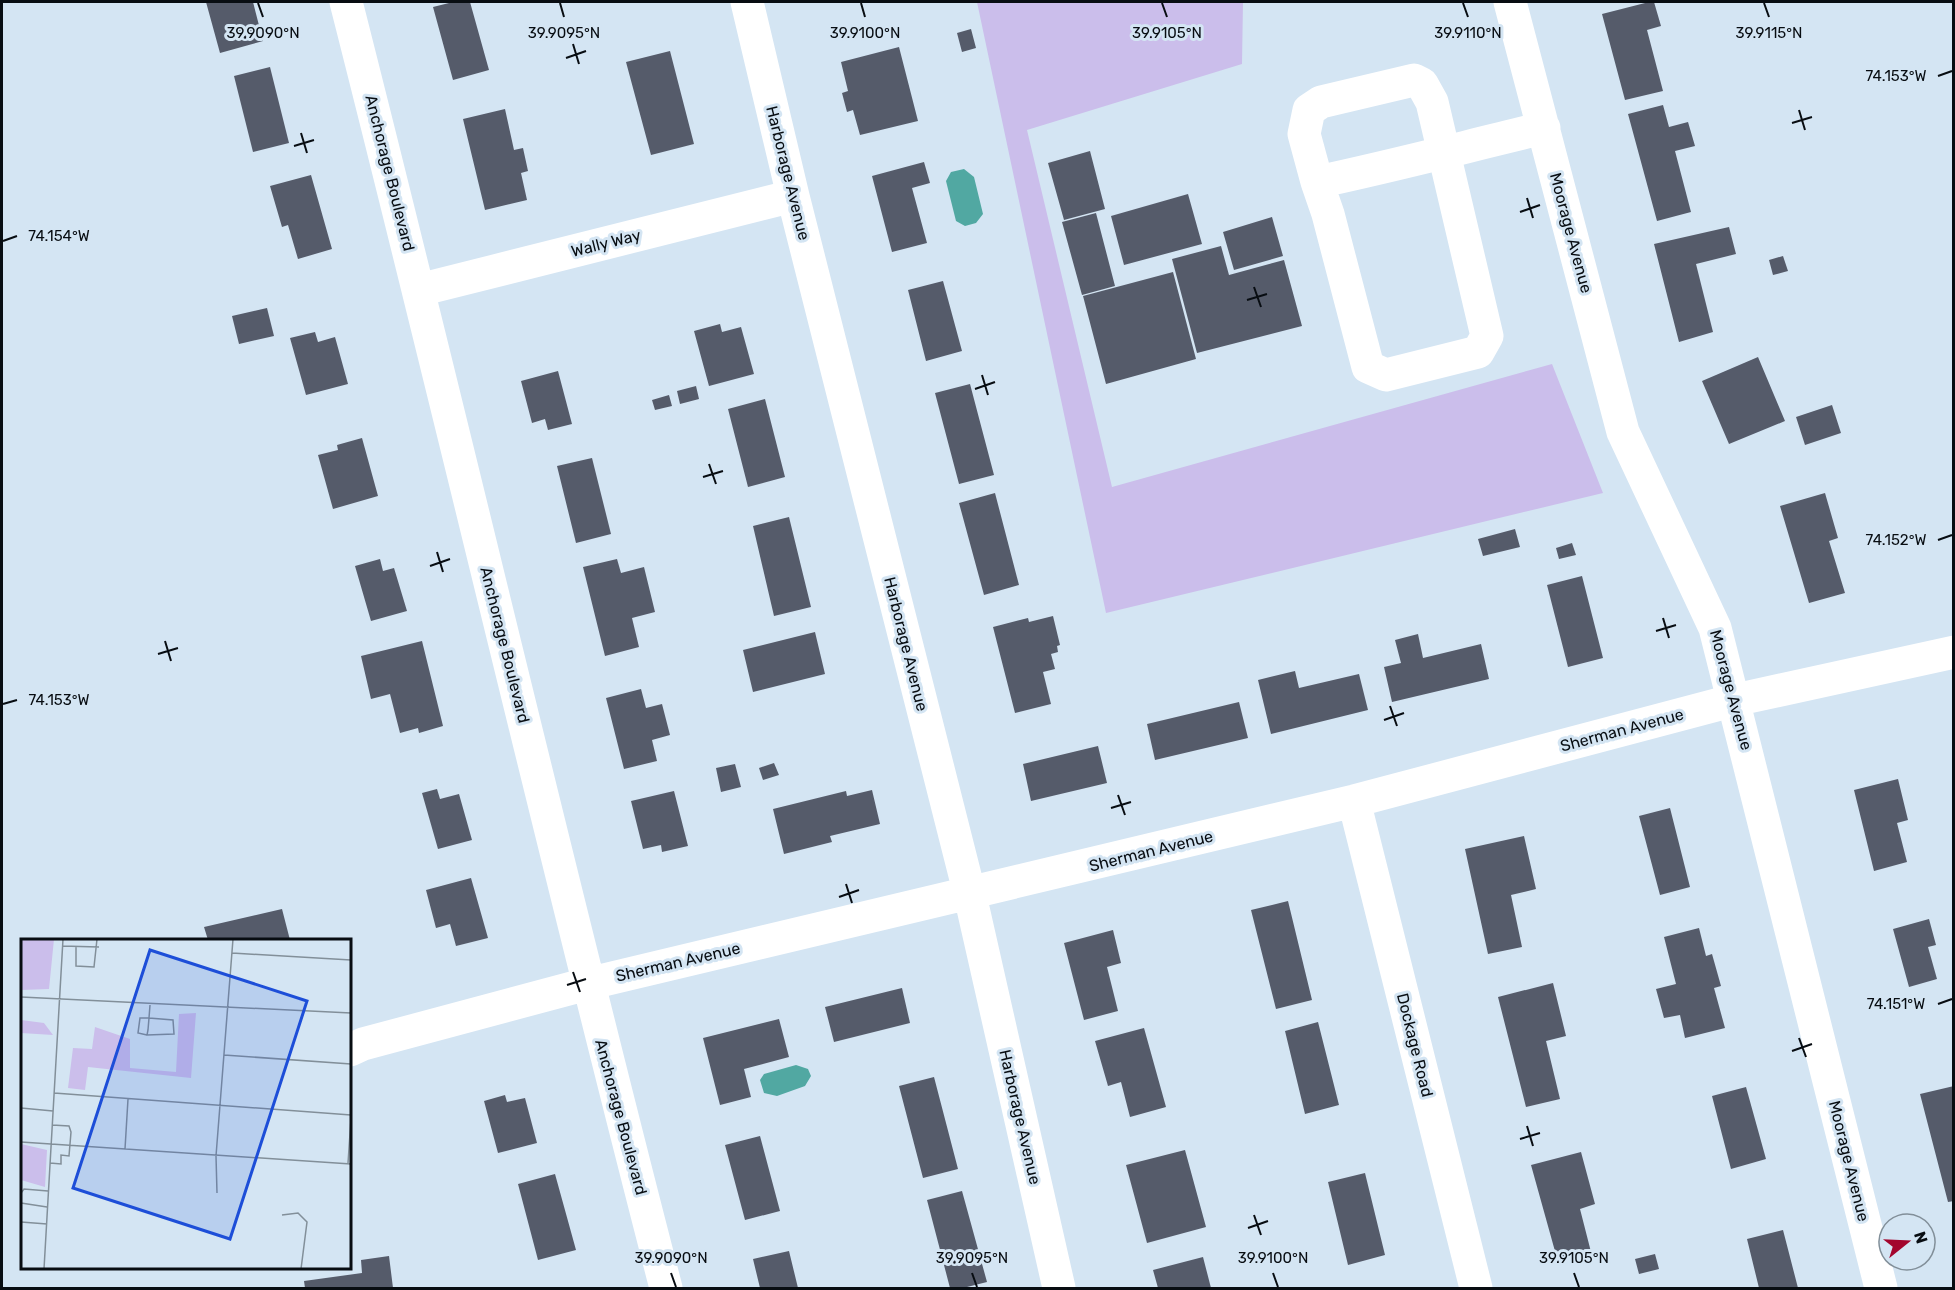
<svg xmlns="http://www.w3.org/2000/svg" width="1955" height="1290" viewBox="0 0 1955 1290" font-family="Rubik,sans-serif">
<style>
.green{fill:#cbbeeb}
.water{fill:#51a8a2}
.building{fill:#555b6a}
.lines{fill:none;stroke-linecap:round;stroke-linejoin:round}
.minor{stroke:#fff;stroke-width:33}
.ticks{fill:none;stroke:#080d12;stroke-width:2}
.labels{text-anchor:middle;dominant-baseline:central;stroke-width:6;stroke-linejoin:round;paint-order:stroke}
.street-label{font-size:16px;fill:#080d12;stroke:#d4e5f3}
.inset-road{fill:none;stroke:#828f99;stroke-width:1.5}
.view{fill:#1d4ed8;fill-opacity:0.15;stroke:#1d4ed8;stroke-width:3}
.inset-edge{fill:none;stroke:#080d12;stroke-width:3}
.ticks-label{font-size:15px;text-anchor:middle;fill:#080d12;stroke:#d4e5f3;stroke-width:6;stroke-linejoin:round;paint-order:stroke}
</style>
<rect width="100%" height="100%" fill="#d4e5f3"/>
<path class="green" d="M977,2H1243L1242,64L1027,130L1112,487L1552,364L1603,493L1106,613Z"/>
<path class="water" d="M964,169L974,177L983,214L976,223L965,226L956,221L946,181L951,172Z
M796,1065L808,1069L811,1076L805,1086L777,1096L764,1093L760,1080L764,1074Z"/>
<path class="building" d="M206,2H253L263,41L220,53Z
M453,2H470L489,70L453,80L433,7Z
M1649,2H1654L1661,26L1647,30L1663,91L1625,100L1602,14Z
M971,29L976,48L962,52L957,33Z
M899,47L918,121L860,135L853,110L847,112L842,93L848,91L841,62Z
M670,51L694,144L651,155L626,62Z
M270,67L289,143L253,152L234,76Z
M1663,105L1669,127L1688,122L1695,146L1675,151L1691,212L1657,221L1628,114Z
M505,109L514,150L523,148L528,171L521,173L527,200L485,210L463,119Z
M1090,151L1105,209L1064,220L1048,163Z
M924,162L930,183L912,188L927,243L892,252L872,176Z
M311,175L332,249L298,259L288,225L282,227L270,186Z
M1188,194L1202,244L1124,265L1111,216Z
M1096,213L1115,286L1082,295L1062,222Z
M1272,217L1283,256L1234,270L1223,232Z
M1729,227L1736,254L1696,264L1713,332L1679,342L1654,244Z
M1221,246L1229,275L1284,260L1302,326L1197,353L1172,259Z
M1783,256L1788,271L1773,275L1769,260Z
M1173,272L1196,359L1106,384L1083,296Z
M943,281L962,351L926,361L908,290Z
M267,308L274,336L239,344L232,316Z
M720,324L722,332L741,327L754,374L709,386L694,331Z
M315,332L318,342L335,337L348,384L306,395L290,338Z
M1758,357L1785,421L1729,444L1702,381Z
M558,371L572,424L548,430L545,419L532,423L521,381Z
M970,384L994,475L959,484L935,393Z
M696,386L699,399L680,404L677,391Z
M669,395L672,406L655,410L652,400Z
M765,399L785,477L748,487L728,409Z
M1832,405L1841,433L1805,445L1796,417Z
M362,438L378,496L333,509L318,455L338,450L337,445Z
M592,458L611,534L576,543L557,466Z
M995,493L1019,585L984,595L959,503Z
M1825,493L1838,538L1829,541L1845,593L1809,603L1780,506Z
M789,517L811,607L774,616L753,526Z
M1515,529L1520,547L1483,556L1478,539Z
M1572,543L1576,555L1559,559L1556,548Z
M380,559L383,571L394,568L407,611L371,621L355,566Z
M617,559L621,573L644,567L655,612L632,618L639,647L605,656L583,567Z
M1582,576L1603,658L1568,667L1547,585Z
M1053,616L1060,645L1057,646L1058,652L1051,654L1055,669L1043,672L1051,704L1015,713L993,627L1028,618L1029,622Z
M815,632L825,674L753,692L743,650Z
M1418,634L1423,658L1481,644L1489,679L1392,702L1384,667L1401,663L1395,640Z
M422,641L443,726L419,733L418,728L400,733L390,694L371,699L361,656Z
M1295,671L1299,688L1359,674L1368,710L1271,734L1258,680Z
M641,689L646,708L662,704L670,735L652,740L657,761L624,769L606,698Z
M1239,702L1248,738L1155,760L1147,724Z
M1098,746L1107,783L1031,801L1023,764Z
M774,763L779,775L763,780L759,768Z
M735,764L741,787L721,792L716,768Z
M1898,779L1908,820L1897,823L1907,862L1874,871L1854,790Z
M437,789L440,799L459,794L472,840L438,849L422,793Z
M872,790L880,824L830,836L832,842L784,854L773,809L846,791L847,796Z
M674,791L688,846L662,852L661,845L643,849L631,801Z
M1670,808L1690,887L1660,895L1639,816Z
M1524,836L1536,889L1511,895L1522,947L1488,954L1465,849Z
M471,878L488,938L456,946L450,924L436,928L426,890Z
M1288,901L1312,1000L1276,1009L1251,910Z
M282,909L290,940H208L204,927Z
M1929,919L1936,945L1928,947L1937,979L1909,987L1893,929Z
M1699,928L1706,956L1712,954L1721,986L1714,988L1725,1028L1685,1038L1680,1015L1664,1018L1656,989L1676,984L1664,937Z
M1113,930L1121,963L1107,967L1118,1011L1084,1020L1064,943Z
M1553,983L1566,1036L1546,1041L1560,1099L1526,1107L1498,997Z
M902,988L910,1023L834,1042L825,1007Z
M779,1019L789,1057L744,1069L751,1097L720,1105L703,1038Z
M1318,1022L1339,1105L1305,1114L1285,1031Z
M1144,1028L1166,1107L1130,1117L1121,1082L1108,1086L1095,1041Z
M934,1077L958,1169L923,1178L899,1086Z
M1954,1086V1201L1948,1202L1920,1094Z
M1746,1087L1766,1159L1731,1169L1712,1096Z
M505,1095L507,1102L525,1098L537,1143L498,1153L484,1101Z
M760,1136L780,1211L745,1220L725,1145Z
M1185,1150L1206,1227L1147,1243L1126,1165Z
M1581,1152L1595,1204L1580,1209L1591,1252L1558,1262L1531,1165Z
M1365,1173L1385,1255L1348,1265L1328,1182Z
M555,1174L576,1250L538,1260L518,1184Z
M962,1191L987,1282L963,1288H950L927,1200Z
M1783,1230L1798,1288H1759L1747,1239Z
M789,1251L798,1288H760L753,1259Z
M1655,1254L1659,1269L1639,1274L1635,1259Z
M389,1256L393,1288H305L304,1281L362,1273L361,1260Z
M1203,1257L1211,1288H1158L1153,1270Z"/>
<g class="lines">
<path class="minor" d="M346,2C455,430 555,861 666,1288
M747,2L793,196L970,895L1059,1288
M1510,2L1623,432L1715,628L1881,1288
M1317,182L1304,134L1309,110L1321,102L1414,80L1422,84L1432,102L1487,336L1478,352L1386,375L1368,367L1328,214L1317,182C1393,166 1468,146 1544,128
M419,290L793,196
M1354,801L1476,1288
M350,1050L363,1044L587,984L1354,801L1735,700L1954,652"/>
</g>
<path class="ticks" d="M258,3L263,17M560,3L564,17M861,3L865,17M1162,3L1167,17M1463,3L1468,17M1764,3L1769,17M573,44L579,64M566,58L586,51M1938,76L1952,71M1799,110L1805,130M1792,123L1812,117M301,133L307,153M294,146L314,140M1527,198L1533,218M1520,212L1540,205M3,241L17,236M1254,287L1261,307M1247,300L1267,294M982,375L988,395M975,389L995,382M709,464L716,484M703,477L723,471M1938,540L1952,535M437,552L443,572M430,566L450,559M1663,618L1669,638M1656,631L1676,625M165,641L171,661M158,654L178,648M3,704L17,700M1390,706L1397,726M1384,720L1404,713M1118,795L1125,815M1111,808L1131,802M846,884L852,903M839,897L859,890M573,972L580,992M567,985L586,979M1938,1004L1952,999M1799,1038L1806,1057M1792,1051L1812,1044M1527,1126L1533,1146M1520,1139L1540,1133M1254,1215L1261,1235M1248,1228L1268,1221M671,1273L676,1287M972,1273L977,1287M1273,1273L1278,1287M1574,1273L1579,1287"/>
<g class="labels">
<g class="street-label">
<text transform="translate(390 173) rotate(76)">Anchorage Boulevard</text>
<text transform="translate(788 173) rotate(76)">Harborage Avenue</text>
<text transform="translate(1571 233) rotate(75)">Moorage Avenue</text>
<text transform="translate(606 243) rotate(-14)">Wally Way</text>
<text transform="translate(906 644) rotate(76)">Harborage Avenue</text>
<text transform="translate(505 645) rotate(76)">Anchorage Boulevard</text>
<text transform="translate(1731 690) rotate(75)">Moorage Avenue</text>
<text transform="translate(1622 730) rotate(-15)">Sherman Avenue</text>
<text transform="translate(1151 851) rotate(-14)">Sherman Avenue</text>
<text transform="translate(678 962) rotate(-13)">Sherman Avenue</text>
<text transform="translate(1415 1045) rotate(76)">Dockage Road</text>
<text transform="translate(621 1117) rotate(75)">Anchorage Boulevard</text>
<text transform="translate(1020 1117) rotate(77)">Harborage Avenue</text>
<text transform="translate(1849 1161) rotate(76)">Moorage Avenue</text>
</g>
</g>
<g transform="translate(21 939)">
<rect width="330" height="330" fill="#d4e5f3"/>
<path d="M0,0H33L28,50L0,51ZM175,74L170,139L67,128L64,151L47,149L52,109L71,110L74,88L109,100V129L155,133L158,75ZM0,81L23,84L32,96L0,94ZM0,205L26,211L24,248L0,241Z" fill="#cbbeeb"/>
<path class="inset-road" d="M41,7L78,8M55,7V27L73,28L76,0M211,14L330,21M0,58L330,74M126,96L117,94L119,79H128L152,81L153,95L126,96L127,91L128,79L129,66M203,116L330,125M33,154L330,176M0,169L32,172M0,203L330,225M104,210L107,160M29,224L40,225V216L48,217L50,193L48,187L31,186M327,224L330,180M0,254L3,250L27,252M196,254L195,217L212,0M0,264L26,268M261,276L277,274L286,283L280,330M0,283L26,285M23,330L42,0"/>
<path class="view" d="M129,11L286,62L209,300L52,249Z"/>
<rect width="330" height="330" class="inset-edge"/>
</g>
<g class="ticks-label">
<text x="263" y="38">39.9090°N</text>
<text x="564" y="38">39.9095°N</text>
<text x="865" y="38">39.9100°N</text>
<text x="1167" y="38">39.9105°N</text>
<text x="1468" y="38">39.9110°N</text>
<text x="1769" y="38">39.9115°N</text>
<text x="1896" y="81">74.153°W</text>
<text x="59" y="241">74.154°W</text>
<text x="1896" y="545">74.152°W</text>
<text x="59" y="705">74.153°W</text>
<text x="1896" y="1009">74.151°W</text>
<text x="671" y="1263">39.9090°N</text>
<text x="972" y="1263">39.9095°N</text>
<text x="1273" y="1263">39.9100°N</text>
<text x="1574" y="1263">39.9105°N</text>
</g>
<rect width="1955" height="1290" fill="none" stroke="#080d12" stroke-width="6"/>
<g transform="translate(1907 1242) rotate(72)"><circle r="28" fill="#d4e5f3" stroke="#828f99" stroke-width="1.5"/>
<path d="M0-4.5L10 22L0 15L-10 22Z" fill="#a3052d"/>
<text y="-9" font-size="16" font-weight="bold" text-anchor="middle" fill="#080d12">N</text>
</g>
</svg>
